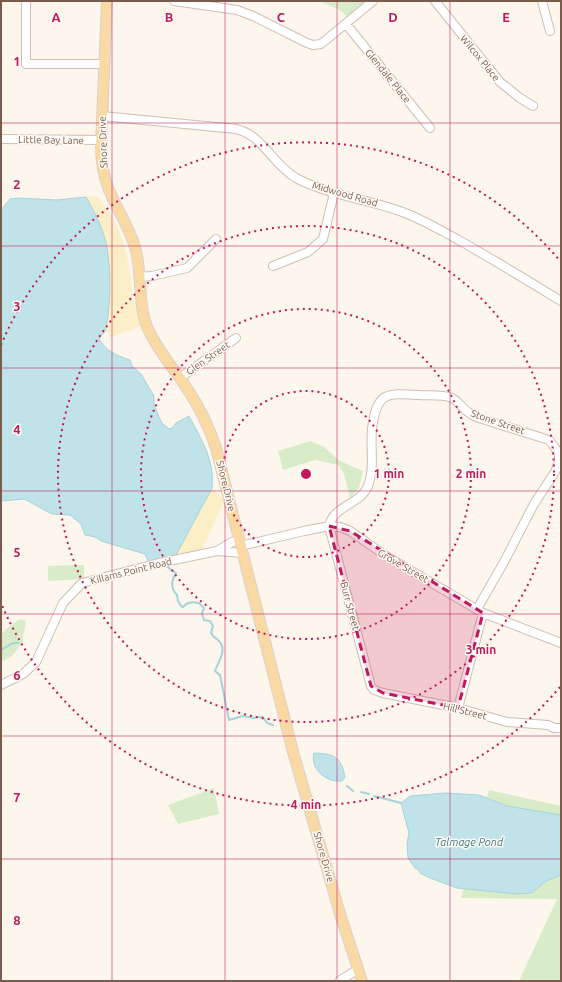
<svg xmlns="http://www.w3.org/2000/svg" width="562" height="982" viewBox="0 0 562 982" font-family="Ubuntu,sans-serif">
<style>
.green{fill:#d8ecc9}
.sand{fill:#fcefc7}
.water{fill:#bfe3e8;stroke:#a5d3da}
.lines{fill:none;stroke-linecap:round;stroke-linejoin:round}
.stream{stroke:#a5d3da;stroke-width:2}
.minor-casing{stroke:#d1beb0;stroke-width:10}
.major-casing{stroke:#dad1cd;stroke-width:12}
.minor{stroke:#fff;stroke-width:8}
.major{stroke:#fbd9a5;stroke-width:10}
.marked{fill:#c2185b;fill-opacity:0.2;stroke:#c2185b;stroke-width:3;stroke-dasharray:8 5;stroke-linejoin:round}
.grid{fill:none;stroke:#c2185b;stroke-width:1;stroke-opacity:0.55}
.ring{fill:none;stroke:#c2185b;stroke-width:2;stroke-dasharray:2 4}
.labels{text-anchor:middle;dominant-baseline:central;stroke-width:3;stroke-linejoin:round;paint-order:stroke}
.street-label{font-size:10px;fill:#7a5c4d;stroke:#fffaf3}
.water-label{font-size:11px;font-style:italic;fill:#437c86;stroke:#fffaf3}
.grid-label{font-size:13px;text-anchor:middle;font-weight:bold;fill:#c2185b;stroke:#fffaf3;stroke-width:3;stroke-linejoin:round;paint-order:stroke}
.centre{fill:#c2185b;stroke:#fffaf3;stroke-width:2}
.ring-label{font-size:12px;text-anchor:middle;font-weight:bold;fill:#c2185b;stroke:#fffaf3;stroke-width:3;stroke-linejoin:round;paint-order:stroke}
</style>
<rect width="100%" height="100%" fill="#fdf6ec"/>
<path class="green" d="M319,1H367L347,17L340,10Z
M311,441L324,447L340,461L363,471L359,488L350,498L344,474L338,465L315,460L283,470L278,451Z
M84,565V579L48,581V566Z
M20,619L26,621C26,628 22,635 23,642L12,656L1,662V634L11,625Z
M214,788L219,814L178,824L168,805Z
M489,790L561,806V981H519L557,899L461,898Z"/>
<path class="sand" d="M96,196C125,226 130,263 133,302L137,303L138,315L141,326L110,338L108,332L104,333L108,316L86,197Z
M212,488L222,498L223,503L201,552L175,557Z"/>
<path class="water" d="M86,197C95,213 104,230 107,248C111,269 111,311 105,331C104,334 101,335 99,338C104,350 117,356 130,360L132,366L141,374L154,396V405L159,417L162,423L169,429L172,428L176,423L189,416C201,439 215,460 212,488L175,557L149,563L145,554L101,541L95,537L85,535L81,524L70,515L52,514L24,499L1,501V210L10,199L18,198L57,200Z
M314,753C334,754 341,756 345,777L342,781C327,783 310,770 314,753Z
M445,793L479,795L507,806L561,815V875L546,881L531,893L517,894L457,888L430,878L420,873L419,870L415,868L408,858L407,844L409,833L401,803L410,796Z"/>
<g class="lines">
<path class="stream" d="M166,566L176,573C171,581 170,588 177,595L178,601L181,606L183,607C188,601 193,602 199,603L204,608L202,614L204,620L210,621L213,626L211,633C213,637 214,637 218,640C228,649 219,660 215,671L220,675L229,720L243,716L254,718L259,717H263L267,723L273,725
M1,650L13,643H18
M347,786L353,791
M361,792L369,794
M374,796L401,803"/>
<g class="minor-casing">
<path id="minor" d="M26,1V64H104
M174,1L237,10L253,16L307,43L313,45L321,44L373,1
M435,1L500,82L520,98L533,106
M542,1L550,31
M346,24L430,128
M102,116L236,129C263,135 272,164 296,178C330,196 370,199 405,213C423,220 440,230 457,239C492,259 527,280 561,301
M1,139L101,140
M273,266L308,252L323,239L334,193
M140,277L152,276L187,268L216,239
M180,378L236,338
M241,546L304,531L329,526L340,527L350,531L386,556L483,613L561,643
M217,551L242,553
M477,609L504,562L534,504L555,472L559,462V454L553,445L549,440L476,417C473,415 470,414 468,412C462,408 458,401 452,398C441,394 430,396 419,395C385,393 377,392 372,429C370,448 375,468 368,486C360,505 334,505 329,526L371,686L374,690L383,693L458,708L507,722L548,725L554,728H561
M1,685L23,674L36,662L63,603L82,583L155,564L217,551L232,542L239,539
M458,708L483,613
M339,981L357,970"/>
</g>
<g class="major-casing">
<path id="major" d="M107,1L101,145C101,160 103,175 109,190C117,210 131,229 136,251C142,275 138,307 148,329C158,351 175,370 188,390C200,408 209,427 216,448L293,752L341,917L362,981"/>
</g>
<use href="#minor" class="minor"/>
<use href="#major" class="major"/>
</g>
<path class="marked" d="M329,526L350,531L483,613L458,708L383,693L371,686Z"/>
<path class="grid" d="M112,1V981M225,1V981M337,1V981M450,1V981M1,123H561M1,246H561M1,368H561M1,491H561M1,614H561M1,736H561M1,859H561"/>
<g class="ring">
<circle cx="306" cy="474" r="83"/>
<circle cx="306" cy="474" r="165"/>
<circle cx="306" cy="474" r="248"/>
<path d="M560 687A331 331 0 0 1 1 603M1 345A331 331 0 0 1 560 261"/>
</g>
<g class="labels">
<g class="street-label">
<text transform="translate(480 58) rotate(51)">Wilcox Place</text>
<text transform="translate(388 76) rotate(51)">Glendale Place</text>
<text transform="translate(51 140) rotate(1)">Little Bay Lane</text>
<text transform="translate(103 142) rotate(-92)">Shore Drive</text>
<text transform="translate(345 194) rotate(16)">Midwood Road</text>
<text transform="translate(208 358) rotate(-35)">Glen Street</text>
<text transform="translate(498 422) rotate(19)">Stone Street</text>
<text transform="translate(226 486) rotate(76)">Shore Drive</text>
<text transform="translate(403 566) rotate(30)">Grove Street</text>
<text transform="translate(131 571) rotate(-14)">Killams Point Road</text>
<text transform="translate(350 606) rotate(75)">Burr Street</text>
<text transform="translate(465 711) rotate(14)">Hill Street</text>
<text transform="translate(324 857) rotate(74)">Shore Drive</text>
</g>
<g class="water-label">
<text x="469" y="842">Talmage Pond</text>
</g>
</g>
<g class="grid-label">
<text x="56" y="22">A</text>
<text x="169" y="22">B</text>
<text x="281" y="22">C</text>
<text x="393" y="22">D</text>
<text x="506" y="22">E</text>
<text x="17" y="66">1</text>
<text x="17" y="189">2</text>
<text x="17" y="311">3</text>
<text x="17" y="434">4</text>
<text x="17" y="557">5</text>
<text x="17" y="680">6</text>
<text x="17" y="802">7</text>
<text x="17" y="925">8</text>
</g>
<circle cx="306" cy="474" r="6" class="centre"/>
<g class="ring-label">
<text x="389" y="478">1 min</text>
<text x="471" y="478">2 min</text>
<text x="481" y="654">3 min</text>
<text x="306" y="809">4 min</text>
</g>
<rect width="562" height="982" fill="none" stroke="#7a5c4d" stroke-width="4"/>
</svg>
